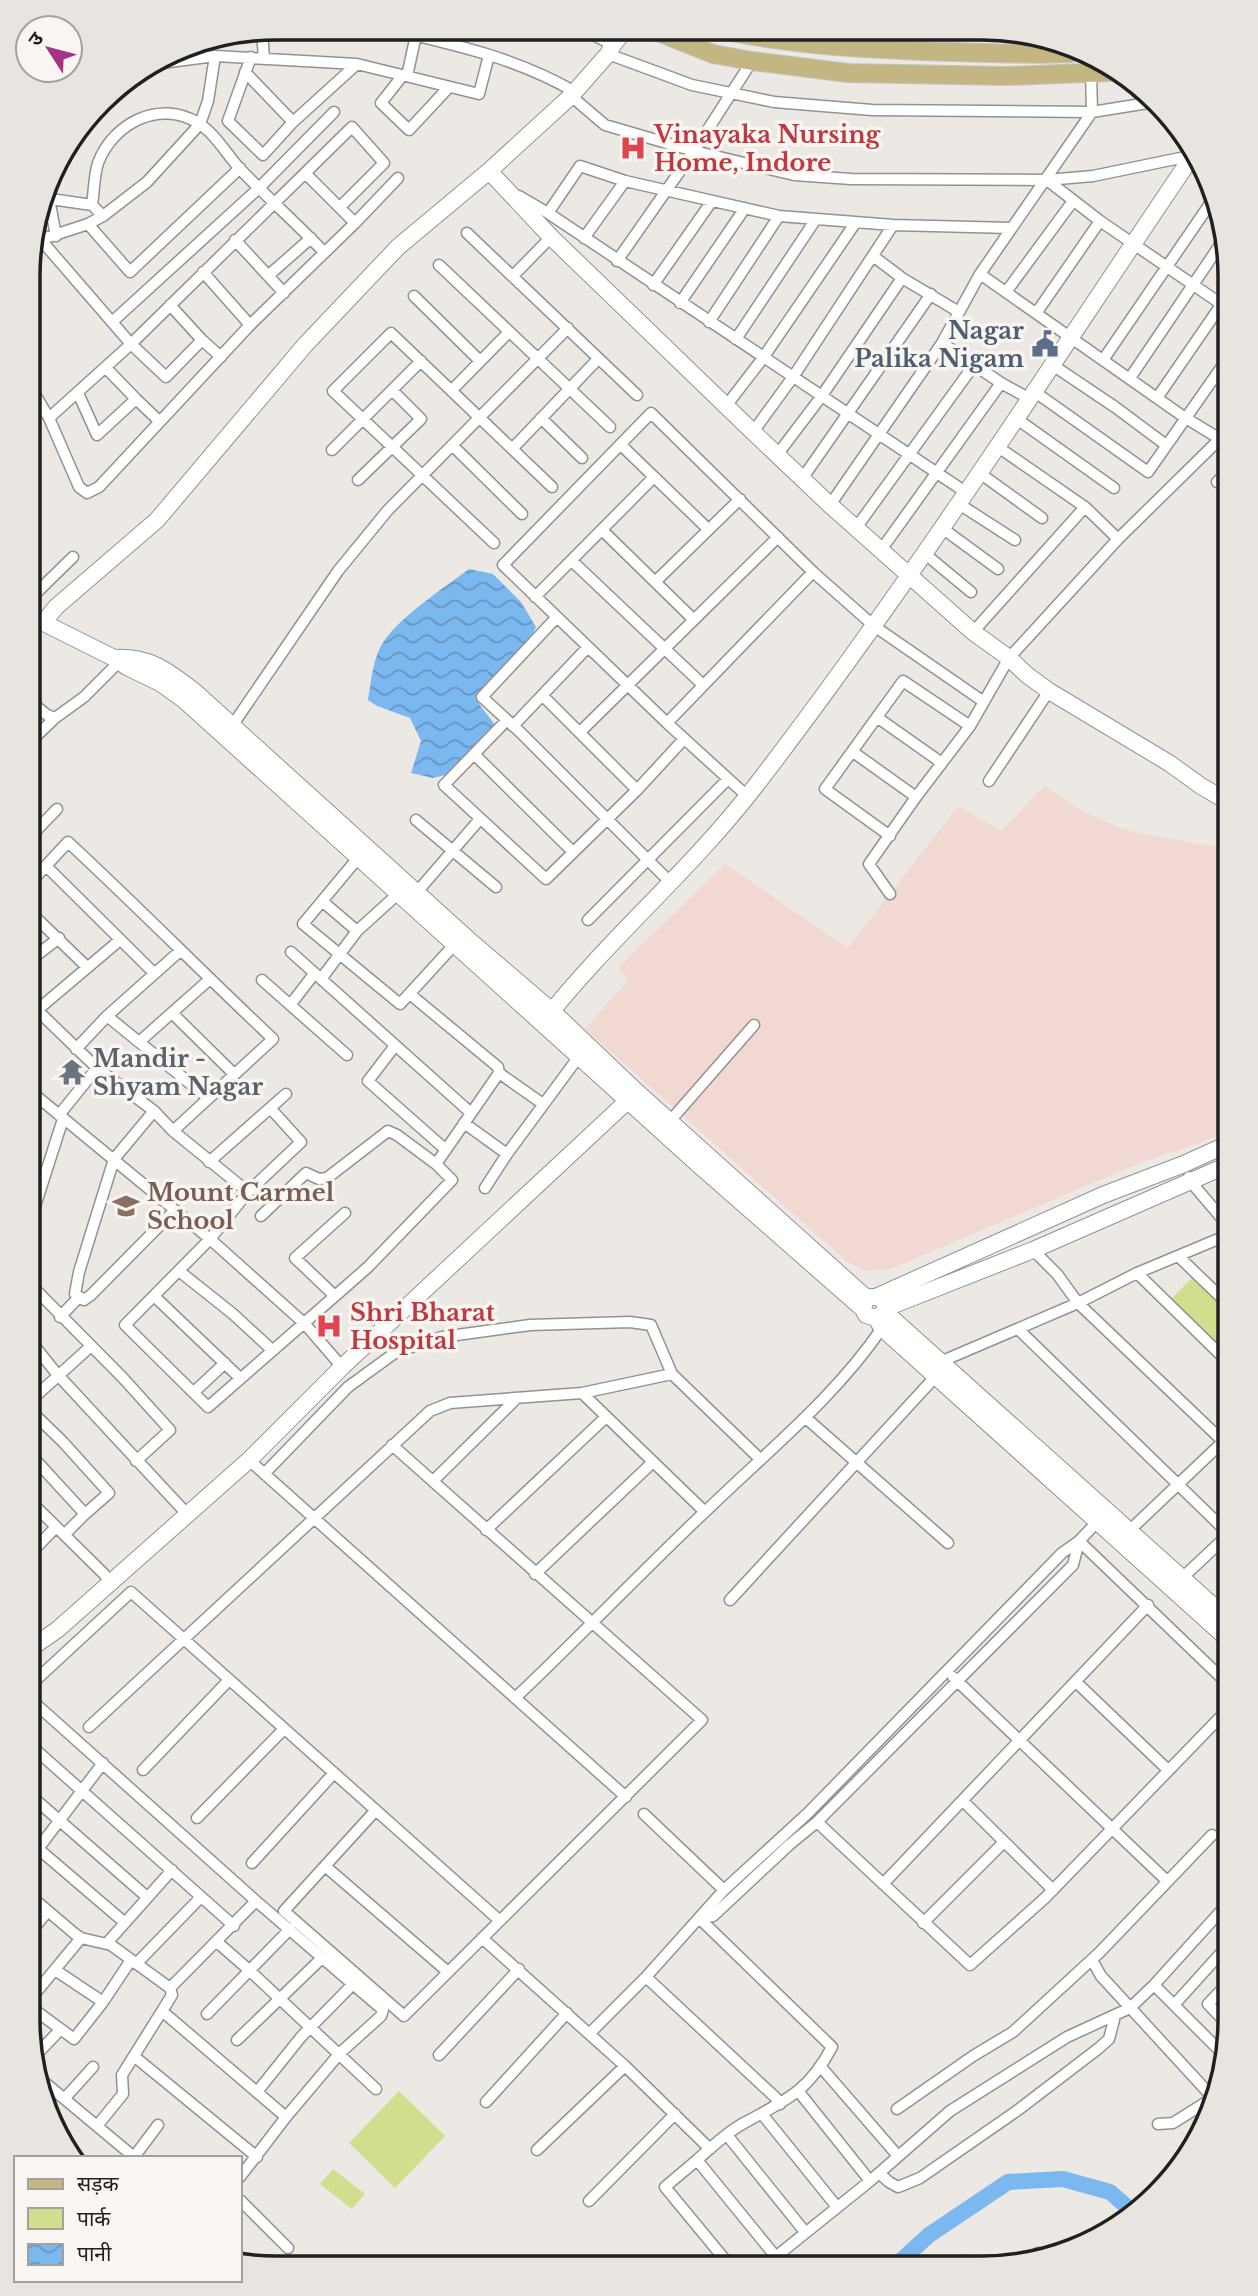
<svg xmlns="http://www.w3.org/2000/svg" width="1258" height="2296" viewBox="0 0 1258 2296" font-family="'Libre Baskerville','Noto Sans Devanagari',serif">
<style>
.education{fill:#f2d8d3}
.park{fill:#d2dd8e}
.water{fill:url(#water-waves)}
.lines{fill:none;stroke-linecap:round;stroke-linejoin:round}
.river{stroke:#7cb8f0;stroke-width:16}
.street-casing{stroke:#95928e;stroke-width:13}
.secondary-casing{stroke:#95928e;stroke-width:18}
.primary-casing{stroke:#c5c5c5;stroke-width:20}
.street{stroke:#fff;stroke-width:10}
.secondary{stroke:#fff;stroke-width:16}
.primary{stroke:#c4b682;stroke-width:18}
.labels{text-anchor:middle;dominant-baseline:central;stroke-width:7;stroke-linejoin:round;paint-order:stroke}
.health-label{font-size:24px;font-weight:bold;fill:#be3a42;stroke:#f9f6f1;text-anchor:start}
.service-label{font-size:24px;font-weight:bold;fill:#4e5e75;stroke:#f9f6f1;text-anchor:end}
.worship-label{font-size:24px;font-weight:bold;fill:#5b616d;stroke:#f9f6f1;text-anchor:start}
.education-label{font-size:24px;font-weight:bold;fill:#785e54;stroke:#f9f6f1;text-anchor:start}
.rim{fill:none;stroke:#21201f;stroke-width:3.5}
</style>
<defs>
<pattern id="water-waves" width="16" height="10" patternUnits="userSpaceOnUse" patternTransform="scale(1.75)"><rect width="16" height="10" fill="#7cb8f0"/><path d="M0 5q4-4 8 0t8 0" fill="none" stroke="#6595c2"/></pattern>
</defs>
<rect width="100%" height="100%" fill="#ece8e4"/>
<path class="education" d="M1045,785L1075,807L1118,827L1142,834L1224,848L1230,841V1132L1140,1163L890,1269L864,1271L845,1260L585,1029L628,980L618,968L725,864L848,948L958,806L1001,831Z"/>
<path class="park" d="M1194,1276L1230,1312V1357L1171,1299Z
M399,2091L445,2136L395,2188L349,2143Z
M333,2169L365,2194L352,2209L320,2184Z"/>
<path class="water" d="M469,569L493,574L521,602L536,627L525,649L481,693L479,704L496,726L449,774L433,778L411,773L421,741L410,718L377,706L368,700C371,681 373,657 384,641C400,617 445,587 469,569Z"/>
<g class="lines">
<path class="river" d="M893,2268L929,2235L1008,2182L1063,2179L1110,2192L1134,2213"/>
<g class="street-casing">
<path id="street" d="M388,29C453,44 517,58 575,92
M584,30L613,45
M262,31L264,59
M608,54L692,85L774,102L872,110L1092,112L1154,102
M251,57L228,121L263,155L293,122L357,64
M154,64L215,56L357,64L479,94L489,55
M245,72L293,122
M403,75L381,103L409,130L449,87
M407,76L416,35
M571,96L605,125L694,151L794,175L851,179L1047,180L1093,176L1190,156
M1047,180L1100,221L1230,310
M47,188L56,236
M519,196L548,213L967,493
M44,198L92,205
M548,213L580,166L625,181L779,216L893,225L1011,228
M103,216L92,205C94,192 94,175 98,163C113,123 160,99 198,123C215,133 227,155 241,170C268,198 297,224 324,252
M355,223L398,178
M88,224L130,272L240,168
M467,233L637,395
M584,238L625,181
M41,240L131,344L166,377L202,340L170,305
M235,240L284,293
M30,243L88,224L103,216L147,182L200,124L208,101L215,56
M873,256L902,278L959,312
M617,261L694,151L752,61
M439,265L610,427
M203,272L250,325L355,223L306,174
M980,274L1184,417L1220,439
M269,275L311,238
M513,276L551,237
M653,285L712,201
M1006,292L1073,201
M414,296L480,361
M680,303L745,208
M1037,312L1100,221
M112,322L259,188L334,112
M709,322L779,216
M736,339L816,219
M202,340L221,357
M942,343L1001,383L1030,399
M1103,360L1216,195
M1054,366L1115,407L1166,445
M1130,378L1224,239
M30,386L49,418L79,487L87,493L99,487L250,325
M452,390L509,332
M1035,392L1148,472L1230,355
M78,393L97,435L136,399L106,368
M1157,398L1230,292
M136,399L159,421
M726,406L763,358L856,222
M49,418L131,344L352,127L384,163L340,207
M541,418L582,458
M1017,419L1114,488
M753,432L793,377L893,225
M621,445L708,529
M453,446L522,514
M998,447L1085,507L1118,539
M513,448L598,359
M332,450L421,361
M777,455L821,397L902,278
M981,474L1042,518
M802,479L931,294
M358,480L421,419L392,390
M1217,482L1230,469
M959,504L1015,540
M830,505L942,343L980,274L1092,112L1091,72
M856,528L974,365
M942,528L998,569
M602,530L693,619
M494,543L333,391L391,333L552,487
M881,550L1001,383
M924,553L971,592
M572,561L703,685
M656,581L740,499
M535,597L654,477
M30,599L73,557
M556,618L482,697L520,732L671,883
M973,632L1085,507
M542,695L637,790
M30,701L47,715L55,718L84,697L119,662
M878,718L942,763
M507,720L444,785L546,879L637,790L684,739
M667,723L813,572
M232,726L338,571L388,510L568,328
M513,726L588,647
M580,732L778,537
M29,743L55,718
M853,752L916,797
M475,755L572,851
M989,781L1049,691
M747,796L667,723L503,565L651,413L813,572L874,626L984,702
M416,820L496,887
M890,836L825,789L903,681L970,726
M29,838L57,809
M358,858L303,924L400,1004L455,944
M46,866L154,973
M29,884L68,842C137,906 204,974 273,1039L173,1131
M417,892L480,819
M890,894L869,864L916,797L970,726L1009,658L1118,539L1230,429
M322,901L357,931
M29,911L87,967
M588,920L728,779
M291,952L471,1113
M29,961L59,938
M321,979L357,931L399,893
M262,980L347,1055
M411,995L498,1067L499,1073L543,1104
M291,1004L314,974
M37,1010L97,1068L154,1111L173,1131L248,1192
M172,1013L234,1074
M107,1016L208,1098
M29,1017L120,940
M139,1042L210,979
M394,1047L368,1081L446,1150
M76,1049L107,1016L180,951
M29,1090L210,1239L305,1324L342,1367
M271,1109L301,1142L248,1192L210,1239L125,1325L208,1407L335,1296
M154,1111L114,1159L79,1272L75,1294L84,1300L91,1295L174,1211
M59,1115L97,1068
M670,1121L754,1025
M464,1123L507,1154
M209,1162L286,1094
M1189,1177L1191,1182L1230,1228
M485,1188L507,1154L580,1055
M345,1213L295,1258L335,1296L368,1267L452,1180L436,1164L499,1073
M261,1216L306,1173L319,1179L327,1178L388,1131L397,1135L436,1164
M29,1225L63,1119
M1033,1250L1057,1274L1078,1303L1230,1448
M1178,1256L1230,1306
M179,1271L233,1314L272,1350
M1137,1273L1230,1364
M29,1283L123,1378L170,1430L136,1461
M154,1296L240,1378
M60,1317L79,1297
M1018,1329L1230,1535
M29,1339L57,1374L187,1514
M940,1362L1078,1303L1137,1273L1223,1237L1230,1236
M194,1392L225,1363
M582,1393L705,1512
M29,1402L90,1347
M29,1409L63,1442L109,1493L85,1514
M806,1418L948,1543
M29,1453L85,1514L65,1534
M249,1460L626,1797
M264,1474L348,1387L396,1352L442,1337L530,1325L630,1322L651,1325L672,1374L760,1459
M433,1481L515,1400
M29,1500L104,1574L110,1583
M486,1530L606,1417
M1129,1531L1230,1435
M1079,1541L1230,1686
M29,1555L55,1528
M535,1574L653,1462
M1181,1579L1230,1533
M730,1600L936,1376
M953,1677L1167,1881
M37,1679L131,1592L499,1920
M1076,1682L1168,1770
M28,1697L256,1901L383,2010L381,2016L340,2053L286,2117L240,2177
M515,1698C581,1636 643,1570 709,1508C769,1450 835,1397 882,1328
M89,1727L430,1411L450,1403L582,1393L672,1374
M28,1743L234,1926
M143,1770L229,1680
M28,1793L147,1897
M963,1801L1053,1890
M376,1810L284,1911L404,2016L702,1720L392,1445
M644,1814L724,1890
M197,1818L284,1729
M817,1822L970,1965L1045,1898L1230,1707
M28,1840L124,1922
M28,1862L103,1763
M252,1863L334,1773
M325,1866L448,1972
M883,1884L1148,1605
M28,1894L75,1934L81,1938L111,1945L170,1988
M699,1918L713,1916L789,1845L817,1822L1073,1565L1079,1541
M699,1918L832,2047C808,2092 786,2100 744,2123C727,2132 712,2147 697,2160L776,2257
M923,1923L1004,1842
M28,1935L48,1911
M482,1938L625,2066L710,2149
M217,1942L249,1970L376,2089
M107,1943L172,1870
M1092,1960L1101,1976L1215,2100
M136,1964L201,1897
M55,1970L103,2002
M646,1977L776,2098L780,2104
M1154,1985L1225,2056
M28,2002L81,1938
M28,2005L74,2039L103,2002L131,1960
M1174,2005L1229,1944
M162,2011L286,2117
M207,2014L290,1929
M1229,2026L1208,2004L1229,1982
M590,2033L646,1977L724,1890L808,1813L1062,1553L1079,1541L1100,1519
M237,2040L322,1958
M439,2055L519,1969
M34,2057L60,2030
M135,2057L257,2157
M821,2067L898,2156
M37,2076L134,2157L158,2125
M257,2092L301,2037L353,1984
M799,2092L870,2181
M65,2098L93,2067
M486,2102L567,2013
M897,2109L973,2056L1013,2032L1100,1952L1212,1835
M762,2114L837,2207
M1158,2124L1173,2123L1216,2096
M97,2126L123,2094L122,2075L172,1995L170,1988L256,1901
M727,2135L805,2232
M537,2150L625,2066
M697,2160L665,2187L731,2267
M879,2173L889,2182L898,2187L920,2178L1018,2110L1099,2048L1109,2039L1115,2016
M240,2200L288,2248
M589,2201L675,2114
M1030,2260L1038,2253
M763,2267L870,2181L950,2111L1067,2037L1130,2008L1154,1985L1229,1902
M957,2268L965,2261"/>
</g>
<g class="secondary-casing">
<path id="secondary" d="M489,171L551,237L753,432L830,505L973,632L1009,658L1027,675L1049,691L1169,763L1201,786L1230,803
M30,616L114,658L127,667L160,683L184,700L700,1166L863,1309
M44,622L56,607L157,520L305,345L398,247L489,171L571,96L608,54L613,45L625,30
M114,658C149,656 167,670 194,691L469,940L552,1011L637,1092L863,1295
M543,1022C609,938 692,869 757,784C912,582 1049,368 1191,158
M878,1296L1103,1195L1184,1164L1230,1143
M886,1308L1033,1250L1230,1164
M885,1312L876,1318L866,1315L863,1309L866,1298C878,1295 887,1299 885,1312L1230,1621
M876,1318L882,1328L1230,1641
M28,1650L57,1630L249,1460L342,1367L635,1094"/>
</g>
<g class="primary-casing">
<path id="primary" d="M653,30L713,54L752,61L848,73L1007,76L1110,72
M726,31C802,46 877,50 954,52C993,53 1032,55 1071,53"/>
</g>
<use href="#street" class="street"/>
<use href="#secondary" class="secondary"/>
<use href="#primary" class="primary"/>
</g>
<defs>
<g id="hospital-bare" transform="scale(2.1)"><path d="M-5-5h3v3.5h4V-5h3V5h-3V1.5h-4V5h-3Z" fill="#e0444e" stroke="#f9f6f1" stroke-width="2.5" paint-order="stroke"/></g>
<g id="civic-bare" transform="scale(2.1)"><path d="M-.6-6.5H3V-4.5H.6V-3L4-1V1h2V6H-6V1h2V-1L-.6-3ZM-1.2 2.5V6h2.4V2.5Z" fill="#5c6f8a" stroke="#f9f6f1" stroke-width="2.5" paint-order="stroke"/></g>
<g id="temple-bare" transform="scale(2.1)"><path d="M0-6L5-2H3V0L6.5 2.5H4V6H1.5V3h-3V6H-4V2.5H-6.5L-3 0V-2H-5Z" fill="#6b7280" stroke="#f9f6f1" stroke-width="2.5" paint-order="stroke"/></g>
<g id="school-bare" transform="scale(2.1)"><path d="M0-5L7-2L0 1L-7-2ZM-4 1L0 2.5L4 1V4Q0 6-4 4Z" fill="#8d6e63" stroke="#f9f6f1" stroke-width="2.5" paint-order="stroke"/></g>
</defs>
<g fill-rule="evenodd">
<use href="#hospital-bare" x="633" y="148"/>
<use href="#civic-bare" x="1045" y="344"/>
<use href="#temple-bare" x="72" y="1072"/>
<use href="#school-bare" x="126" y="1206"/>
<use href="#hospital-bare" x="329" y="1326"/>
</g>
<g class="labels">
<g class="health-label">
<text x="654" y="134">Vinayaka Nursing<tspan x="654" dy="28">Home, Indore</tspan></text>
<text x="350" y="1312">Shri Bharat<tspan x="350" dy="28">Hospital</tspan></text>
</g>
<g class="service-label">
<text x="1024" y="330">Nagar<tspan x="1024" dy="28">Palika Nigam</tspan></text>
</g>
<g class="worship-label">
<text x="93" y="1058">Mandir -<tspan x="93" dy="28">Shyam Nagar</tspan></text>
</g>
<g class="education-label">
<text x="147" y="1192">Mount Carmel<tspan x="147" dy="28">School</tspan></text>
</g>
</g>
<path d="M0 0H1258V2296H0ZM276 40H982A236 236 0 0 1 1218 276V2020A236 236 0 0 1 982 2256H276A236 236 0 0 1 40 2020V276A236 236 0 0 1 276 40Z" fill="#e8e5e0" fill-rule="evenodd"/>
<path class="rim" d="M276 40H982A236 236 0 0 1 1218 276V2020A236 236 0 0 1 982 2256H276A236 236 0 0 1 40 2020V276A236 236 0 0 1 276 40Z"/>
<rect x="14" y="2156" width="228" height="126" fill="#f9f6f1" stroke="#a3a09d" stroke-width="2"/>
<rect x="28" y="2179" width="35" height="10" fill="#c4b682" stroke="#a3a09d" stroke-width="2"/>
<text x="77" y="2191" font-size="21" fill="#21201f">सड़क</text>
<rect x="28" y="2208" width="35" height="21" fill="#d2dd8e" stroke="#a3a09d" stroke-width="2"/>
<text x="77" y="2226" font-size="21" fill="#21201f">पार्क</text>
<rect x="28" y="2244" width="35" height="21" fill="url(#water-waves)" stroke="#a3a09d" stroke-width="2"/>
<text x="77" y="2261" font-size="21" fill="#21201f">पानी</text>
<g transform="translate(49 49) rotate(306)"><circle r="33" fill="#f9f6f1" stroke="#a3a09d" stroke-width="2"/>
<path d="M0-5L12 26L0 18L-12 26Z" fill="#a93289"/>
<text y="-10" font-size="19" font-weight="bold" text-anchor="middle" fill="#21201f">उ</text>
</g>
</svg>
